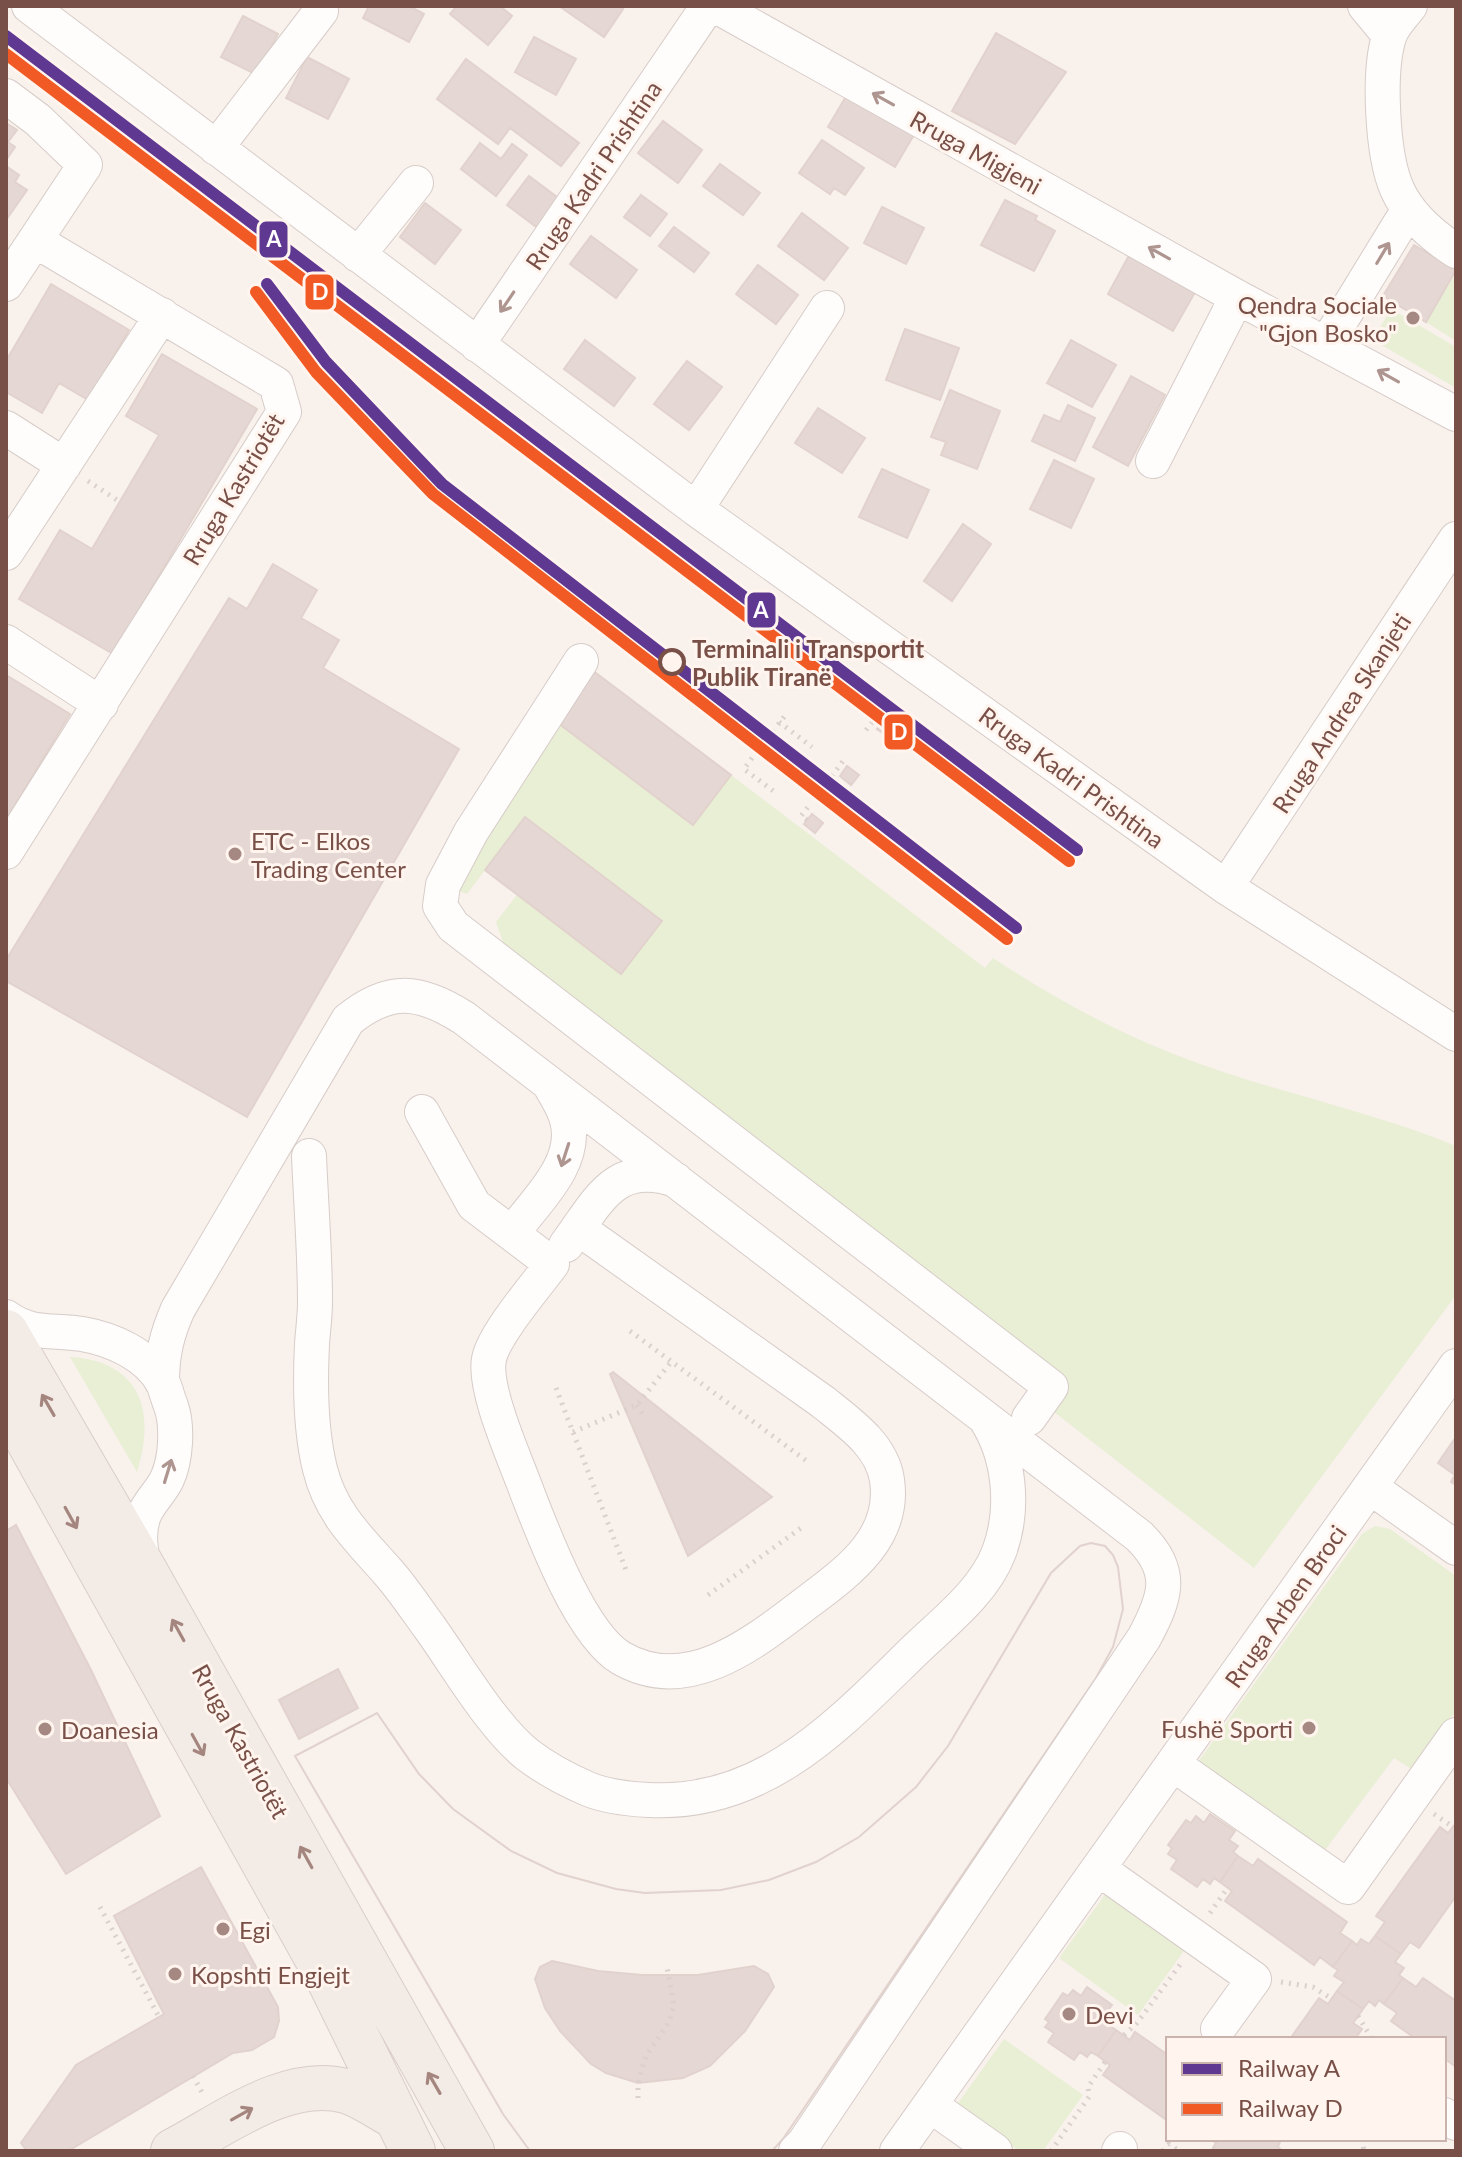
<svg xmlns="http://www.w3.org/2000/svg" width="1462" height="2157" viewBox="0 0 1462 2157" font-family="Lato,sans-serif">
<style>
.green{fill:#e9efd5}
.building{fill:#e5d7d3;stroke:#e2d2cd;stroke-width:2;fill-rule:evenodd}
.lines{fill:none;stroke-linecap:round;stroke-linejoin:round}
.minor-casing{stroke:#d7ccc8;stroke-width:36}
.major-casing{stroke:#dacdc9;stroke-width:46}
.path{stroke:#dbd0cd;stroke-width:5;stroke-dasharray:2 6;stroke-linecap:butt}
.minor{stroke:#fefdfc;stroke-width:34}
.major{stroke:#f3ebe5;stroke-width:44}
.rail-1-casing{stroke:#fff5ee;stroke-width:18}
.rail-2-casing{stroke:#fff5ee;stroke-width:18}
.rail-1{stroke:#5f3892;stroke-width:12}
.rail-2{stroke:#f15a24;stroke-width:12}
.oneway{stroke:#ae9590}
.oneway2{stroke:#a4867f}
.poi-dot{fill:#a58881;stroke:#fff5ee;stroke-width:3}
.stop-dot{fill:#fff5ee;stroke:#795048;stroke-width:4}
.labels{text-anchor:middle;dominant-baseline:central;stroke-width:6;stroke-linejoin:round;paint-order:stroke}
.street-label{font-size:24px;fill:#795048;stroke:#fff5ee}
.poi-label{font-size:24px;fill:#795048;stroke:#fff5ee;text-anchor:start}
.stop-label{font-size:24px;font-weight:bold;fill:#795048;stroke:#fff5ee;text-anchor:start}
.line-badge{stroke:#fff5ee;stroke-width:3}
.badge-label{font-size:22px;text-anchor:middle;font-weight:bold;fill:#fff}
</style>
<rect width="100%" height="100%" fill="#f8f1ec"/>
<path class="green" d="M1453,278L1456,280V341L1426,322Z
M1391,309L1456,347V388L1373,340Z
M554,720L693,824L731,775L985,968L993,958C1049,995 1108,1028 1171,1053C1263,1090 1363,1108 1456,1146V1295L1254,1568L1049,1408L1069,1382L536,974L503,942L496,922L517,895L621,974L662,921L525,817L467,894L458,891Z
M70,1357C141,1361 156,1412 137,1472Z
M1375,1526L1390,1529L1456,1576V1711L1413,1770L1394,1758L1319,1858L1193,1769L1362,1534Z
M1107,1892L1186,1948L1138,2015L1059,1958Z
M1004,2039L1083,2095L1043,2151H1019L956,2106Z"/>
<path class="building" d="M369,6H409L424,14L409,42L363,18Z
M457,6H500L512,16L488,45L450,14Z
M559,6H618L623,9L604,37Z
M243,16L278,34L257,75L221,57Z
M996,33L1066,72L1015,144L952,111Z
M534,37L576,59L556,95L515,72Z
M307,57L349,79L328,119L286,98Z
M466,59L579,143L561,166L510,128L498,144L437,99Z
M848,93L915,133L895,167L828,127Z
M663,121L702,150L678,183L638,153Z
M6,123L17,130L8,142L15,147L6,160Z
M822,140L864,168L845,195L834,188L830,194L799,173Z
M480,143L501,159L512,144L527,155L496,196L461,169Z
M720,164L760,193L743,215L703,186Z
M6,166L19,175L15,182L27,190L6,220Z
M529,176L565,203L543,232L507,205Z
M641,195L667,214L650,236L624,217Z
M1005,200L1037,216L1035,220L1055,231L1034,271L981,245Z
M425,203L461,230L435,264L400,237Z
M882,207L924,228L906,264L864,243Z
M802,213L848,248L824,280L778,246Z
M674,227L709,253L694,272L659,246Z
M591,236L637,270L616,298L570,264Z
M1414,245L1456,270L1426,322L1383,296Z
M1132,250L1198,287L1173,331L1108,294Z
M758,265L798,295L776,324L736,294Z
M51,284L129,330L88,400L59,383L42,413L6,392V361Z
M905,329L959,348L940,400L886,380Z
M585,340L635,378L614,406L564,369Z
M1071,340L1116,365L1092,407L1047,383Z
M162,354L257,409L113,654L19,599L60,530L92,549L159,435L126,416Z
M687,361L722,387L689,430L654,404Z
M1131,376L1165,395L1128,466L1093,447Z
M950,390L1000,411L977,469L941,455L946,442L931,437Z
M1068,405L1095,418L1075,461L1032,441L1044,415L1060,422Z
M818,408L865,438L842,473L795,443Z
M1054,460L1094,479L1071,528L1030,509Z
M882,469L929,490L907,538L859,517Z
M963,524L991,544L952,601L924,581Z
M273,564L317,590L301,618L339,640L323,668L459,749L247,1117L6,981V960L229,598L247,609Z
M592,670L731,775L693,825L554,720Z
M6,675L70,714L6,820Z
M885,719L896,728L888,737L877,729Z
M847,766L859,775L851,785L840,776Z
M812,814L823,823L815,833L804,824Z
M525,817L662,921L621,974L485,870Z
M613,1372L772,1497L688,1556L610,1374Z
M1456,1437V1485L1451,1482L1455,1475L1438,1463Z
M16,1525L91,1670L160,1816L66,1874L6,1778V1531Z
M1091,1543L1105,1546L1113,1555L1118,1567L1123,1609L1113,1647L1096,1678L783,2139L772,2151H530L503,2114L295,1756L377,1713L419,1774L453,1809L511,1851L557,1873L616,1889L645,1893L721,1890L769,1880L816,1862L859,1837L916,1787L948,1746L1051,1573L1080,1546ZM552,1961L598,1971L642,1975H698L754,1966L768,1974L774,1987L745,2031L710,2066L683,2078L638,2083L606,2073L591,2064L560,2031L545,2008L535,1979L540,1967Z
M1091,1543L1105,1546L1113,1555L1118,1567L1123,1609L1113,1647L1096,1678L783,2139L772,2151H530L503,2114L295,1756L377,1713L419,1774L453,1809L511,1851L557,1873L616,1889L645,1893L721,1890L769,1880L816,1862L859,1837L916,1787L948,1746L1051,1573L1080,1546Z
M338,1669L358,1708L299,1739L279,1700Z
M1210,1814L1235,1831L1229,1840L1238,1846L1233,1852L1238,1856L1220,1882L1214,1878L1210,1884L1203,1879L1197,1887L1171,1869L1177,1860L1168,1854L1172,1848L1168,1845L1186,1820L1191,1823L1196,1816L1204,1823Z
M1456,1823V1896L1419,1948L1410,1942L1401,1954L1375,1936L1385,1922L1376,1916L1440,1827L1448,1833Z
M1238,1856L1253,1866L1258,1859L1347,1922L1340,1933L1352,1941L1333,1967L1320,1957L1314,1965L1225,1901L1232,1891L1220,1882Z
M201,1867L278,2007L279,2021L274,2037L252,2050L233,2053L68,2151H27L21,2143L76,2065L164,2014L114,1916Z
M1375,1936L1401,1954L1395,1962L1404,1968L1399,1975L1403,1978L1384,2004L1379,2000L1375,2006L1369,2001L1363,2009L1337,1991L1344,1982L1334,1976L1338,1970L1333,1967L1352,1941L1357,1945L1361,1939L1369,1944Z
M1403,1978L1416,1987L1423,1978L1456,2001V2067L1444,2058V2039H1416L1391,2021L1397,2013L1384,2004Z
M1087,1987L1112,2005L1106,2013L1115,2019L1110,2026L1116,2030L1098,2056L1091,2052L1087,2057L1080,2052L1074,2060L1048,2042L1054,2033L1045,2027L1049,2022L1045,2019L1063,1993L1068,1996L1073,1990L1081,1996Z
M1337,1991L1363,2009L1353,2023L1362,2029L1355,2039H1290L1319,1998L1328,2004Z
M1116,2030L1130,2040L1135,2032L1168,2055V2121L1103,2075L1110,2065L1098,2056Z
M1281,2139L1278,2147L1282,2151H1217L1213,2148L1216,2143L1212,2140Z"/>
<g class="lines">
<g class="minor-casing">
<path id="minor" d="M29,6L696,509L1226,887L1456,1034
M716,6L1237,297L1456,414
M1365,6L1389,35
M1410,6C1403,15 1392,26 1389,37C1378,72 1382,155 1397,189C1408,214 1433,236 1456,251
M6,96L38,120L85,165L6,284
M216,148L321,11
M358,255L416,183
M1327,343L1409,209
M477,345L708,6
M6,428L64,465
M1153,461L1237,297
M696,509L827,308
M6,553L162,315
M6,642L101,704
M581,661L471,832L443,885L440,906L453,926L1051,1387L1029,1418
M6,852L284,412L276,384L36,241
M1226,887L1456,539
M422,1112L474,1205L552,1264C536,1286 494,1334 489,1359C483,1390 516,1461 527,1492C544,1536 581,1634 621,1658C686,1696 751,1645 801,1607C843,1575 896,1541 887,1480C882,1445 849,1423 823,1402L578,1228
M309,1156C311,1204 315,1253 315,1302C315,1316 313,1330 312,1344C310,1384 310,1429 320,1469C331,1514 359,1539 388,1572C403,1589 416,1609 430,1628C456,1664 493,1728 528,1755C545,1768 567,1780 588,1789C607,1797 629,1799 649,1800C764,1806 838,1725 913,1652C944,1622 984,1592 999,1552C1015,1509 1010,1456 985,1418
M512,1233C535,1202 579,1163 567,1120C564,1108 557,1097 551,1087
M566,1245C598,1202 614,1159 676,1180
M6,1317C32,1336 53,1329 82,1334C112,1339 148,1355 163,1383C166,1390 168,1399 171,1406C178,1426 176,1460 167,1479C161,1492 149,1502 144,1515C137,1533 141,1551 144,1569
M162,1382C162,1354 167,1334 178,1309L348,1020C390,986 420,990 464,1018L1139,1536C1175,1571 1166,1597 1144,1638L804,2143L796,2151
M1370,1487L1456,1548
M1173,1764L1348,1887L1456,1735
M1099,1869L1254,1979L1218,2029
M930,2105L995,2151
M1444,2115L1456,2123
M897,2151L1456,1366
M1119,2151L1120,2149"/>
</g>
<g class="major-casing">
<path id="major" d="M6,1332L144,1569L472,2151
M6,1401L329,1980L413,2151
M173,2151C223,2125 287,2075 346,2091C363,2096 380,2109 396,2117"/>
</g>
<path class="path" d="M88,481L120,502
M815,676L848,700
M808,686L822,667
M779,722L812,747
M866,730L881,711
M773,731L787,713
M752,758L744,769L776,793
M832,776L846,757
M807,820L801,816L811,803
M630,1331L808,1462
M556,1388L626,1570
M637,1405L644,1416
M573,1432L637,1405L671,1362
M708,1595L801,1528
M1434,1814L1453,1827
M100,1907L159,2017
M1210,1913L1228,1887
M1281,1982L1313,1987L1332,1999
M1358,2016L1372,2039
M1124,2035L1137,2023L1182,1962
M193,2076L204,2096
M638,2098V2083L646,2056L669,2022L674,2006L667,1967
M1362,2139L1364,2151
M1051,2151L1089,2097L1088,2087L1105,2062
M1163,2151L1169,2144L1179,2151"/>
<use href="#minor" class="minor"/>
<use href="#major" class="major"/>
<g class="rail-1-casing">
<path id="rail-1" d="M6,36L1077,850
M267,284L326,362L442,484L1016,928"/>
</g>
<g class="rail-2-casing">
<path id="rail-2" d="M6,54L1069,861
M256,292L316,372L433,494L1007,939"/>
</g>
<use href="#rail-1" class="rail-1"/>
<use href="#rail-2" class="rail-2"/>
</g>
<defs><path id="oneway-shaft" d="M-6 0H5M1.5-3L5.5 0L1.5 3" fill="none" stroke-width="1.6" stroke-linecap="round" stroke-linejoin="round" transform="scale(2)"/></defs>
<g class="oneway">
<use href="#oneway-shaft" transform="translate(883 99) rotate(-151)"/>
<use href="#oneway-shaft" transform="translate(1159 253) rotate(-151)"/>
<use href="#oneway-shaft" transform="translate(1383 253) rotate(-59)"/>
<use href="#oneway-shaft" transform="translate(507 302) rotate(124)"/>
<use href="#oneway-shaft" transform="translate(1388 376) rotate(-151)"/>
<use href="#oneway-shaft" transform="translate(565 1155) rotate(108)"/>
<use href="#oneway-shaft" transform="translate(168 1471) rotate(-73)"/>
</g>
<g class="oneway2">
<use href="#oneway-shaft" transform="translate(48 1405) rotate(-120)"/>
<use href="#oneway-shaft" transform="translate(71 1518) rotate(61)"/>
<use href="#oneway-shaft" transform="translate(178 1630) rotate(-119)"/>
<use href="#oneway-shaft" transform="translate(198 1745) rotate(61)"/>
<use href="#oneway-shaft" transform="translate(306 1857) rotate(-119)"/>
<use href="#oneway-shaft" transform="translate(434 2083) rotate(-120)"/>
<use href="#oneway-shaft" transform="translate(242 2114) rotate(-29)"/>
</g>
<g class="poi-dot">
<circle cx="1413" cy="318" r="8"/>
<circle cx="235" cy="854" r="8"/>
<circle cx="1309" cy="1728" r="8"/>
<circle cx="45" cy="1729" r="8"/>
<circle cx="223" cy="1929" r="8"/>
<circle cx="175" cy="1974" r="8"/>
<circle cx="1069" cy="2014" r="8"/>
</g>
<circle class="stop-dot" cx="672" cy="662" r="12"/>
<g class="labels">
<g class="street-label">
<text transform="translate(976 152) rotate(29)">Rruga Migjeni</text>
<text transform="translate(593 175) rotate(-56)">Rruga Kadri Prishtina</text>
<text transform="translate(233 489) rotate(-59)">Rruga Kastriotët</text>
<text transform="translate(1341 713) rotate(-57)">Rruga Andrea Skanjeti</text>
<text transform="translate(1072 777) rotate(36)">Rruga Kadri Prishtina</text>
<text transform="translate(1285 1606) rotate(-55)">Rruga Arben Broci</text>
<text transform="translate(241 1741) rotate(61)">Rruga Kastriotët</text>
</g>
<g class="poi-label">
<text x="1397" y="304" text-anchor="end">Qendra Sociale<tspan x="1397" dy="28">"Gjon Bosko"</tspan></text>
<text x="251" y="840">ETC - Elkos<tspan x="251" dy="28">Trading Center</tspan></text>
<text x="1293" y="1728" text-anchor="end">Fushë Sporti</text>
<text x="61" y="1729">Doanesia</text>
<text x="239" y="1929">Egi</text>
<text x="191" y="1974">Kopshti Engjejt</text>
<text x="1085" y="2014">Devi</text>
</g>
<g class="stop-label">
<text x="692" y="648">Terminali i Transportit<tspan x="692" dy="28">Publik Tiranë</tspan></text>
</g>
</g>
<g class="line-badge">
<rect x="258" y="220" width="31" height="39" rx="8" fill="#5f3892"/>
<rect x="304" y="273" width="31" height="38" rx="8" fill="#f15a24"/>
<rect x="746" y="591" width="31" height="38" rx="8" fill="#5f3892"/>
<rect x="883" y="713" width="31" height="38" rx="8" fill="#f15a24"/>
</g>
<g class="badge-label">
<text x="274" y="247">A</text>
<text x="320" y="300">D</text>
<text x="761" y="618">A</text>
<text x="899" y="740">D</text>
</g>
<rect width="1462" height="2157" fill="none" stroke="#795048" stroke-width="16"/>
<rect x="1166" y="2037" width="280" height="104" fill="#fff5ee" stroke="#c9b3ac" stroke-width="2"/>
<rect x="1182" y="2063" width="40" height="12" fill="#5f3892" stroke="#c9b3ac" stroke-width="2"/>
<text x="1238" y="2077" font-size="24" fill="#795048">Railway A</text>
<rect x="1182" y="2103" width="40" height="12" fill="#f15a24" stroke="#c9b3ac" stroke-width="2"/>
<text x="1238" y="2117" font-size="24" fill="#795048">Railway D</text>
</svg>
